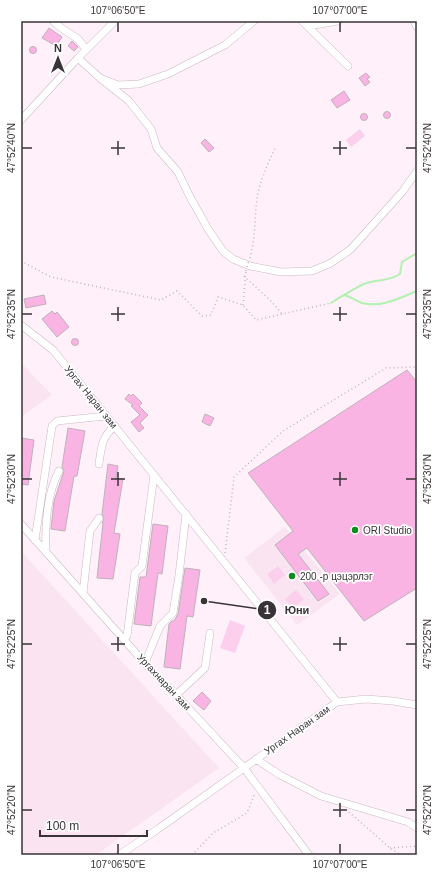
<svg xmlns="http://www.w3.org/2000/svg" width="438" height="876" viewBox="0 0 438 876" font-family="Helvetica,sans-serif">
<style>
.built{fill:#fae4f2}
.green{fill:#fccfec}
.lines{fill:none;stroke-linecap:round;stroke-linejoin:round}
.stream{stroke:#b5f0b3;stroke-width:2}
.building{fill:#f9b4e3;stroke:#bfb1ba}
.minor-casing{stroke:#c8b9c2;stroke-width:8}
.path{stroke:#c1b4bc;stroke-width:1.5;stroke-dasharray:1 3;stroke-linecap:butt}
.minor{stroke:#fff;stroke-width:7}
.path-bridge{stroke:#c1b4bc;stroke-width:1.5;stroke-dasharray:1 3;stroke-linecap:butt}
.ticks{fill:none;stroke:#393337;stroke-width:1.5}
.poi-dot{fill:#098e1d;stroke:#fff;stroke-width:1.5}
.labels{text-anchor:middle;dominant-baseline:central;stroke-width:3.5;stroke-linejoin:round;paint-order:stroke}
.street-label{font-size:10px;fill:#393337;stroke:#fff}
.poi-label{font-size:10px;fill:#393337;stroke:#fff;text-anchor:start}
.leader{fill:none;stroke:#393337;stroke-width:1.5}
.callout-dot{fill:#393337;stroke:#fff;stroke-width:1.5}
.mark-label{font-size:12px;text-anchor:middle;font-weight:bold;fill:#fff}
.callout-label{font-size:11px;text-anchor:middle;font-weight:bold;fill:#393337;stroke:#fff;stroke-width:3.5;stroke-linejoin:round;paint-order:stroke}
.neatline{fill:none;stroke:#393337;stroke-width:1.5}
.ticks-label{font-size:10px;text-anchor:middle;fill:#393337}
</style>
<rect width="100%" height="100%" fill="#fff0f9"/>
<path class="built" d="M21,363L52,395L21,417Z
M285,527L340,594L297,625L244,558Z
M21,551L219,768L96,855H21Z"/>
<path class="green" d="M360,129L365,136L351,147L346,140Z
M278,566L285,575L274,584L267,574Z
M296,590L304,599L293,608L285,599Z
M230,620L245,626L235,653L220,648Z"/>
<g class="lines">
<path class="stream" d="M344,295C352,297 356,301 362,303C381,308 400,298 417,291
M331,303C342,296 353,289 364,284C376,279 389,282 400,274L402,262L417,253"/>
</g>
<path class="building" d="M49,28L62,37L56,46L42,38Z
M72,41L78,47L74,51L68,46Z
M29.5 50a3.5 3.5 0 1 1 7 0a3.5 3.5 0 1 1-7 0Z
M366,73L370,77L367,79L370,82L365,86L359,78Z
M344,91L350,100L337,108L331,100Z
M383.5 115a3.5 3.5 0 1 1 7 0a3.5 3.5 0 1 1-7 0Z
M360.5 117a3.5 3.5 0 1 1 7 0a3.5 3.5 0 1 1-7 0Z
M205,139L214,148L209,152L201,143Z
M44,295L46,304L26,308L24,299Z
M52,311L55,314L57,312L69,327L57,337L42,319Z
M71.5 342a3.5 3.5 0 1 1 7 0a3.5 3.5 0 1 1-7 0Z
M407,370L417,382V588L364,621L307,548L298,554L329,594L318,601L275,545L293,531L248,473Z
M129,394L131,396L133,394L142,403L139,406L148,415L140,423L144,428L139,432L131,422L140,415L131,406L133,405L125,399Z
M205,414L214,418L210,426L202,422Z
M68,428L85,431L77,476H74L65,531L51,529L54,501L64,471L62,467Z
M21,438L34,440L28,485L21,484Z
M108,464L118,466L116,478L123,479L114,533L120,534L113,579L97,578L103,523H102L104,519L102,514Z
M153,524L168,526L162,574L158,573L151,626L134,624L140,577H146Z
M185,568L200,570L193,617L187,616L180,669L164,667L169,624L172,621H174L178,614Z
M202,692L211,701L204,710L193,701Z"/>
<g class="lines">
<g class="minor-casing">
<path id="minor" d="M53,21L60,27L78,39L86,49
M302,21L348,66
M306,21L314,25L338,21
M414,21L417,27
M78,58L100,78L118,85L139,84L168,74L225,45L254,21
M100,78L129,101L151,129L157,148L178,172L189,195L208,229L223,251L233,259L250,266L281,272L312,271L331,263L351,249L403,191L417,171
M21,120L78,58L115,21
M21,325L53,350L337,702L158,829L119,855
M99,464C101,448 102,436 115,426
M21,524L151,670L176,695L244,768L309,855
M35,540L52,426L57,421L106,416
M46,552C45,526 46,495 59,471
M83,593L90,531L99,518
M124,639L127,636L135,573L142,566L154,475
M145,663L160,626L173,613L179,575L186,514
M176,695L205,668L210,633
M337,702L366,699L393,701L417,705
M256,759L280,775L321,796L408,822L417,828"/>
</g>
<path class="path" d="M250,258C256,237 254,214 258,193C262,176 269,161 276,146
M21,261L51,277L161,300L177,291L202,316L211,315L218,297L243,305L256,320L331,303
M244,276L272,302L282,314
M243,305L246,271
M225,553L234,477L283,431L386,368L417,367
M349,812L390,848L401,855
M390,848L417,846
M192,855L213,833L247,813L255,793"/>
<use href="#minor" class="minor"/>
<path class="path-bridge" d="M246,271L249,260"/>
</g>
<path class="ticks" d="M118,22V32M340,22V32M118,141V155M340,141V155M22,148H32M111,148H125M333,148H347M406,148H416M118,307V321M340,307V321M22,314H32M111,314H125M333,314H347M406,314H416M118,472V486M340,472V486M22,479H32M111,479H125M333,479H347M406,479H416M118,637V651M340,637V651M22,644H32M111,644H125M333,644H347M406,644H416M340,803V817M22,810H32M333,810H347M406,810H416M118,844V854M340,844V854"/>
<g class="poi-dot">
<circle cx="355" cy="530" r="4"/>
<circle cx="292" cy="576" r="4"/>
</g>
<g class="labels">
<g class="street-label">
<text transform="translate(91 397) rotate(51)">Ургах Наран зам</text>
<text transform="translate(164 682) rotate(47)">Ургахнаран зам</text>
<text transform="translate(297 730) rotate(-35)">Ургах Наран зам</text>
</g>
<g class="poi-label">
<text x="363" y="530">ORI Studio</text>
<text x="300" y="576">200 -р цэцэрлэг</text>
</g>
</g>
<path class="leader" d="M204 601L267 610"/>
<g class="callout-dot">
<circle cx="204" cy="601" r="4"/>
<circle cx="267" cy="610" r="10"/>
</g>
<g class="mark-label">
<text x="267" y="614">1</text>
</g>
<g class="callout-label">
<text x="297" y="614">Юни</text>
</g>
<rect width="438" height="876" fill="none" stroke="#ffffff" stroke-width="44"/>
<g transform="translate(58 58)" stroke="#ffffff" stroke-width="3" paint-order="stroke">
<path d="M0-3L7 15L0 10L-7 15Z" fill="#393337"/>
<text y="-6" font-size="11" font-weight="bold" text-anchor="middle" fill="#393337">N</text>
</g>
<path d="M40 830v6h107v-6" fill="none" stroke="#393337" stroke-width="2"/>
<text x="46" y="830" font-size="12" fill="#393337" stroke="#ffffff" stroke-width="3" paint-order="stroke">100 m</text>
<rect x="22" y="22" width="394" height="832" class="neatline"/>
<g class="ticks-label">
<text x="118" y="14">107°06'50"E</text>
<text x="340" y="14">107°07'00"E</text>
<text transform="translate(11 148) rotate(-90)" y="4">47°52'40"N</text>
<text transform="translate(427 148) rotate(-90)" y="4">47°52'40"N</text>
<text transform="translate(11 314) rotate(-90)" y="4">47°52'35"N</text>
<text transform="translate(427 314) rotate(-90)" y="4">47°52'35"N</text>
<text transform="translate(11 479) rotate(-90)" y="4">47°52'30"N</text>
<text transform="translate(427 479) rotate(-90)" y="4">47°52'30"N</text>
<text transform="translate(11 644) rotate(-90)" y="4">47°52'25"N</text>
<text transform="translate(427 644) rotate(-90)" y="4">47°52'25"N</text>
<text transform="translate(11 810) rotate(-90)" y="4">47°52'20"N</text>
<text transform="translate(427 810) rotate(-90)" y="4">47°52'20"N</text>
<text x="118" y="868">107°06'50"E</text>
<text x="340" y="868">107°07'00"E</text>
</g>
</svg>
